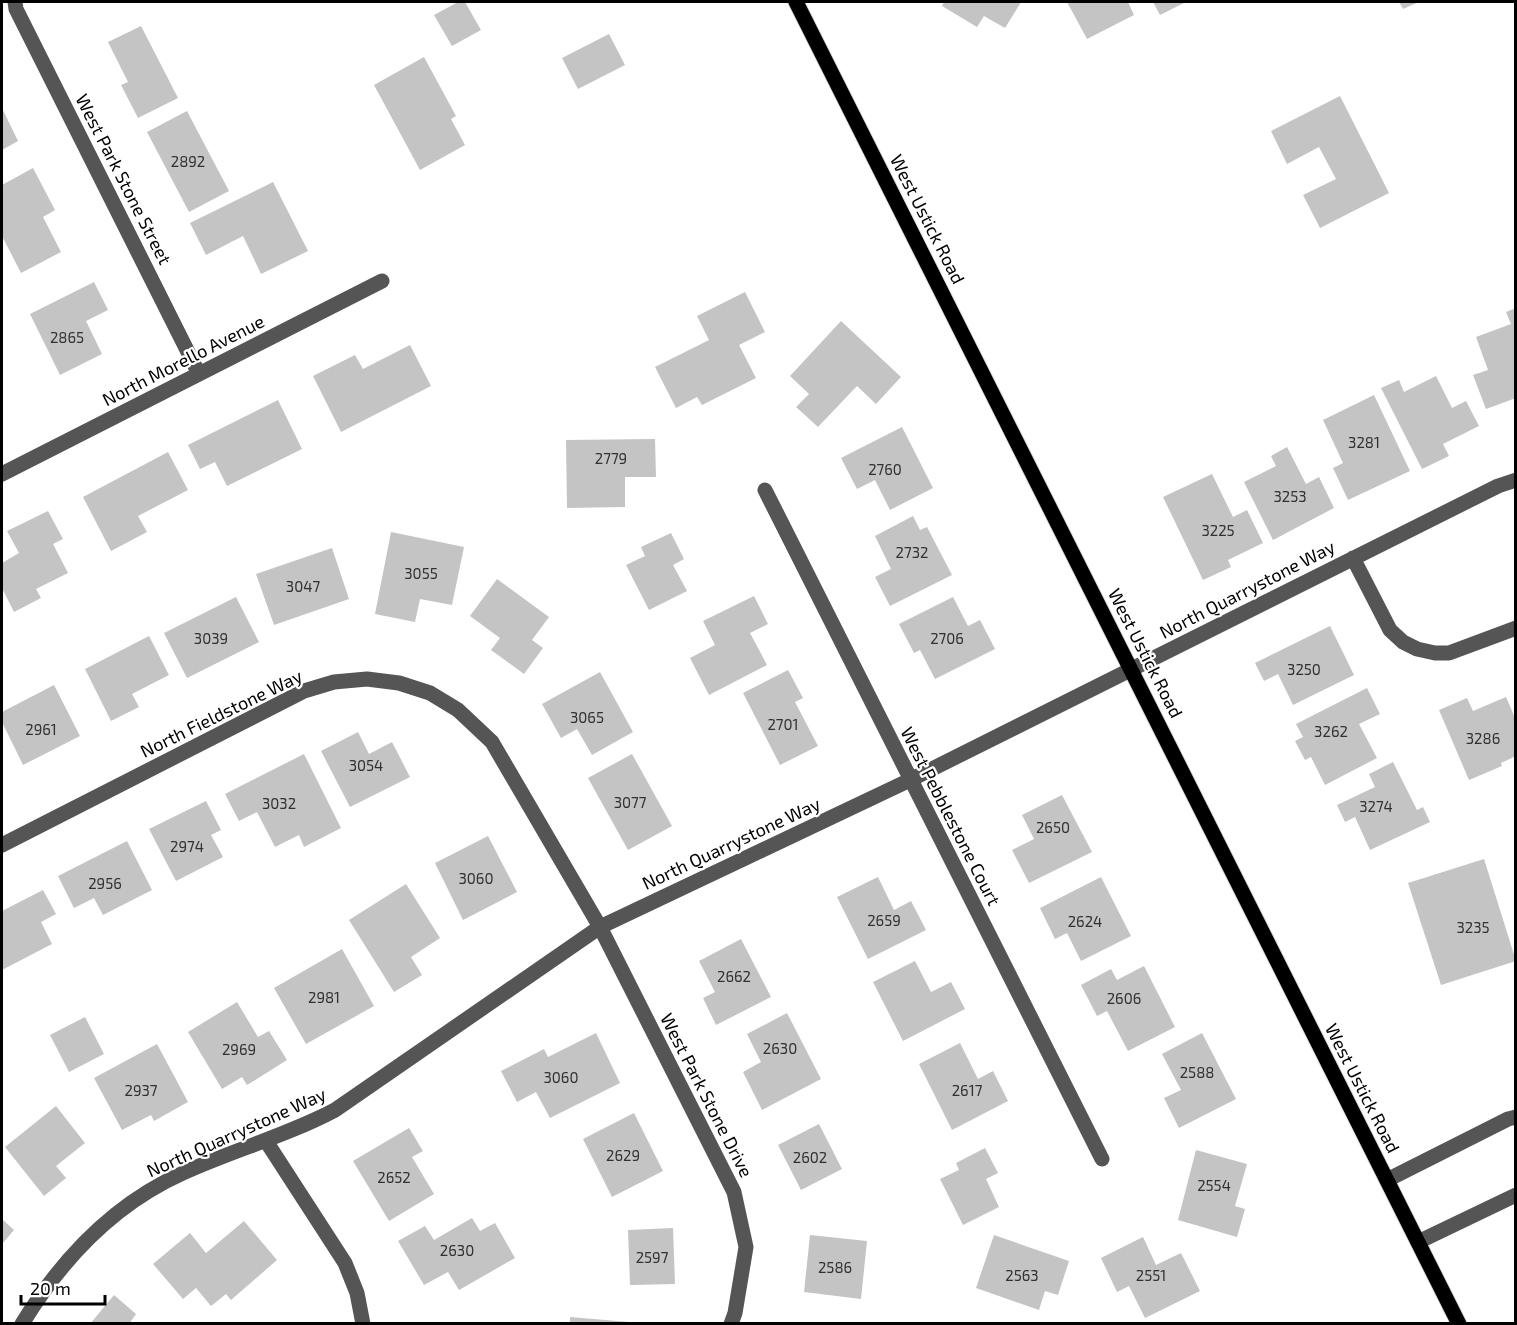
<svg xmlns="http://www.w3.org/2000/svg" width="1517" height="1325" viewBox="0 0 1517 1325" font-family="'Exo 2',sans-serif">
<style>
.building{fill:#c4c4c4}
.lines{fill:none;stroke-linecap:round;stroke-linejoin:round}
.major-casing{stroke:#dbdbdb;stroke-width:17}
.minor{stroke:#555;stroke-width:15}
.major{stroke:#000;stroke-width:15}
.labels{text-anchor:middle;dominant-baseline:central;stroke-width:4.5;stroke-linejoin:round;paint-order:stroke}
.number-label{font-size:15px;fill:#313131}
.street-label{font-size:18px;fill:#000;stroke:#fff}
</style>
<rect width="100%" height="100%" fill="#fff"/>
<path class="building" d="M458,2H465L481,30L452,46L434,15Z
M944,2H1021L1005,28L984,16L977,27L942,6Z
M1067,2H1128L1134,15L1087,39Z
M1153,2H1186L1160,15Z
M1399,2H1419L1403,9Z
M141,26L178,98L138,118L121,85L128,82L108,42Z
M609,34L625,65L578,89L562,58Z
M424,57L456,116L451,119L465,145L420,170L374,85Z
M1340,96L1389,193L1320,228L1303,195L1336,179L1319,147L1287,164L1271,131Z
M2,108L18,141L2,150Z
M187,111L229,191L189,212L147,132Z
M33,168L55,210L43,217L61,252L21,273L2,236V185Z
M273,182L308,251L261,274L243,236L206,255L190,223Z
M94,282L108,310L86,321L102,354L60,375L30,314Z
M745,292L765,332L739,345L756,378L702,405L697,397L676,408L655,367L709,340L697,316Z
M1516,308V398L1486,409L1473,375L1488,370L1476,337L1511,324L1506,312Z
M841,321L901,377L876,404L857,386L818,427L796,407L809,394L790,376Z
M410,345L431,386L341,432L313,376L355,355L363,369Z
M1436,376L1452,408L1466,401L1479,426L1443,444L1449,456L1422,469L1381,388L1399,380L1404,392Z
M1374,395L1410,471L1348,500L1333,468L1343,463L1323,420Z
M278,400L302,449L227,486L215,462L200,469L188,445Z
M902,427L933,488L890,510L875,480L857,489L841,458Z
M655,439L656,477H625V507L567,508L566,440Z
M1287,447L1306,484L1319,477L1334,508L1273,540L1244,482L1276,466L1271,456Z
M168,452L188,490L138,516L147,532L111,551L83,497Z
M1212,474L1233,517L1247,510L1263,543L1228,560L1231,567L1203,580L1163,497Z
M48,511L63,539L53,544L68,573L36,589L41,598L14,612L2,588V563L19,553L7,531Z
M913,516L920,530L927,527L952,575L890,606L875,577L891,569L875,536Z
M391,532L464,547L452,605L420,599L415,622L375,614Z
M671,533L684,559L673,565L687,591L649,610L626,565L645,556L641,547Z
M332,548L349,599L274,625L256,574Z
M497,579L549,617L532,640L543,648L524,674L491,650L500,638L470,616Z
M754,596L768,624L750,633L767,665L709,695L690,658L715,645L703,621Z
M236,597L259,642L187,678L164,633Z
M953,597L968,626L980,620L995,649L935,679L920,650L914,653L899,624Z
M1330,626L1354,675L1293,705L1278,674L1264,681L1255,663Z
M149,636L169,675L132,694L139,707L111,721L85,669Z
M788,670L803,698L795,702L818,746L780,765L743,693Z
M600,672L633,732L592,755L577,729L561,738L542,704Z
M54,685L80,736L23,765L2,722V712Z
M1367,688L1380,714L1359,724L1377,758L1325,785L1311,757L1305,760L1295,741L1303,737L1296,724Z
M1506,697L1516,720V756L1501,763L1502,766L1469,780L1439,710L1467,698L1473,711Z
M358,732L369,754L392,742L410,777L350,807L321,751Z
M304,754L341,828L304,847L299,835L275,847L257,812L239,821L225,794Z
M632,754L672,826L628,850L588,778Z
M1393,762L1417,810L1423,807L1430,822L1370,850L1355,817L1345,822L1337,805L1375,787L1369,774Z
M1062,795L1092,852L1029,883L1012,850L1034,839L1022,815Z
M206,801L221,830L211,835L223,857L176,881L149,829Z
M488,836L517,892L463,920L435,863Z
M127,841L152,890L103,915L94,898L74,908L58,876Z
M1484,859L1516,961L1441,985L1408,883Z
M878,877L894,910L911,901L926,930L868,959L837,897Z
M1101,877L1131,936L1081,961L1067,933L1055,939L1040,908Z
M406,884L440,938L411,957L422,975L394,992L349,920Z
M43,890L56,914L41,922L52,944L2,970V911Z
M741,939L771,997L716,1025L703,998L715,992L699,961Z
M342,949L374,1006L306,1044L274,988Z
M915,961L931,992L951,982L965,1009L903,1041L873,982Z
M1144,966L1175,1027L1128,1051L1107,1011L1097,1016L1081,985L1111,969L1117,980Z
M237,1002L258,1037L269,1031L287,1060L247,1085L242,1077L222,1089L188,1032Z
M787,1013L821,1079L762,1110L743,1072L761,1062L747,1034Z
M85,1017L104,1054L69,1072L50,1035Z
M596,1033L620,1083L550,1118L536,1092L517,1102L501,1071L544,1049L548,1057Z
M1202,1033L1236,1099L1179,1128L1164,1098L1181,1090L1162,1054Z
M960,1043L978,1079L993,1071L1008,1101L952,1130L919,1064Z
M157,1044L188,1102L154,1121L151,1115L122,1130L94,1078Z
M56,1106L85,1143L56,1166L66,1178L44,1196L5,1147Z
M634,1113L663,1171L612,1197L583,1139Z
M819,1124L842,1169L801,1190L778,1145Z
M409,1128L423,1151L412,1157L434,1194L389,1221L353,1161Z
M985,1148L998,1173L986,1179L999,1207L963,1225L940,1179L959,1170L956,1163Z
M1196,1150L1247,1164L1235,1206L1245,1209L1237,1237L1178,1220Z
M472,1218L480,1231L495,1223L515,1258L459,1290L448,1272L424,1285L398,1241L425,1226L434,1240Z
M2,1219L14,1230L2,1244Z
M244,1221L277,1260L231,1300L226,1294L211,1306L196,1288L183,1299L153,1264L190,1233L206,1253Z
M673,1228L675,1284L630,1285L628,1230Z
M810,1235L867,1241L861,1299L804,1292Z
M994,1235L1069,1261L1058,1295L1045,1291L1039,1310L976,1288Z
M1143,1237L1156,1265L1181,1253L1200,1291L1145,1318L1129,1286L1117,1292L1101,1258Z
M114,1295L136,1314L129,1324H90Z
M570,1317L629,1322V1324H570Z"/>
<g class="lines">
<g class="major-casing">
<path id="major" d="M796,2L1459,1324"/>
</g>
<path class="minor" d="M15,2L16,9L199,374
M2,474L382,281
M765,490L1102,1159
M1353,558L1390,630L1403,642L1417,649L1435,653H1449L1516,628
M2,845L304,691L334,682L367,679L399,683L430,693L458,710L492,742L600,927L734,1192L746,1247L735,1313L731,1324
M266,1141L345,1263L357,1293L363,1324
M1387,1180L1508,1119L1516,1117
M1418,1242L1516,1195
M22,1324C61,1260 114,1204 183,1173C233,1150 286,1136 335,1110L600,927L910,780L1498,486L1516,480"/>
<use href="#major" class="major"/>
</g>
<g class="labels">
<g class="number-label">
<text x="188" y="161">2892</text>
<text x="67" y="337">2865</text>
<text x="1364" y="442">3281</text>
<text x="611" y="458">2779</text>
<text x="885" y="469">2760</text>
<text x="1290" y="496">3253</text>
<text x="1218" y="530">3225</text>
<text x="912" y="552">2732</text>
<text x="421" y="573">3055</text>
<text x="303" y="586">3047</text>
<text x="211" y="638">3039</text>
<text x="947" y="638">2706</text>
<text x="1304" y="669">3250</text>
<text x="587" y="717">3065</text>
<text x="783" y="724">2701</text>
<text x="41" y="729">2961</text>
<text x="1331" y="731">3262</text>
<text x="1483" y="738">3286</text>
<text x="366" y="765">3054</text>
<text x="630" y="802">3077</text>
<text x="279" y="803">3032</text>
<text x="1376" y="806">3274</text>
<text x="1053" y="827">2650</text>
<text x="187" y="846">2974</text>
<text x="476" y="878">3060</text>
<text x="105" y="883">2956</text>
<text x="884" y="920">2659</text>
<text x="1085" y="921">2624</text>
<text x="1473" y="927">3235</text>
<text x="734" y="976">2662</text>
<text x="324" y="997">2981</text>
<text x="1124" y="998">2606</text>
<text x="780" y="1048">2630</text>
<text x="239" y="1049">2969</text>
<text x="1197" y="1072">2588</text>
<text x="561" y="1077">3060</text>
<text x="141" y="1090">2937</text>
<text x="967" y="1090">2617</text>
<text x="623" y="1155">2629</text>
<text x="810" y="1157">2602</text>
<text x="394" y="1177">2652</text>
<text x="1214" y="1185">2554</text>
<text x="457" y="1250">2630</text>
<text x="652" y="1257">2597</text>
<text x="835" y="1267">2586</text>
<text x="1022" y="1275">2563</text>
<text x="1151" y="1275">2551</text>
</g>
<g class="street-label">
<text transform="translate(124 179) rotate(63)">West Park Stone Street</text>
<text transform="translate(928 219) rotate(63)">West Ustick Road</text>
<text transform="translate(183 360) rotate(-27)">North Morello Avenue</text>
<text transform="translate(1247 589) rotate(-27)">North Quarrystone Way</text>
<text transform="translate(1146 653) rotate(63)">West Ustick Road</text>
<text transform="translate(221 713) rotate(-26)">North Fieldstone Way</text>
<text transform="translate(951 816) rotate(63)">West Pebblestone Court</text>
<text transform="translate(731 843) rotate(-25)">North Quarrystone Way</text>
<text transform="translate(1363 1088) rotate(63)">West Ustick Road</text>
<text transform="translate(707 1095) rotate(63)">West Park Stone Drive</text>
<text transform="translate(236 1132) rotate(-24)">North Quarrystone Way</text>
</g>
</g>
<rect width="1517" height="1325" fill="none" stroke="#000000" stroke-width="6"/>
<path d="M21 1295v9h84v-9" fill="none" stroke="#000000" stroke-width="3"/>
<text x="30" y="1295" font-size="18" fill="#000000" stroke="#ffffff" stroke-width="4.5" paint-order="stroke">20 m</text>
</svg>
